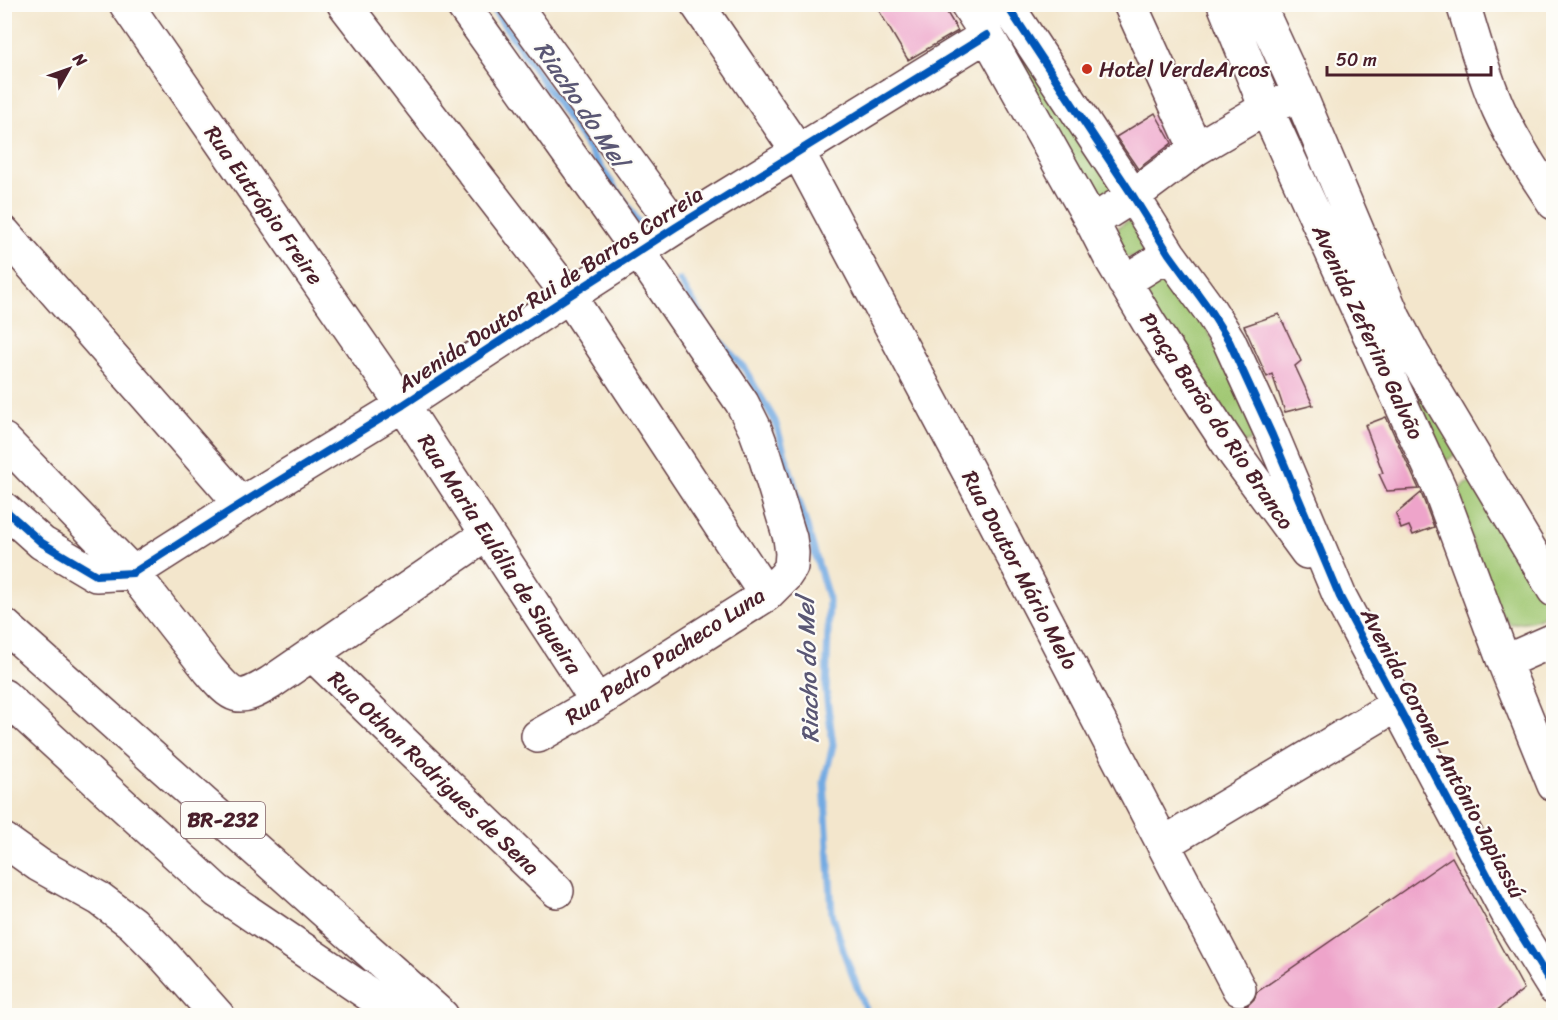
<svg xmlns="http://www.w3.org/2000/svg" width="1558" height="1020" viewBox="0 0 1558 1020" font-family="Sriracha,sans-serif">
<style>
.green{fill:#a0c772;stroke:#75734e;stroke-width:1.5}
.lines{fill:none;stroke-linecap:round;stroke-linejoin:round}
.stream{stroke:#73aae2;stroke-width:7}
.building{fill:#eea4ca}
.minor-casing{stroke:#633d43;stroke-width:36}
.highway-casing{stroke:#633d43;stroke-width:36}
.minor{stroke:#fff;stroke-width:33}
.highway{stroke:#fff;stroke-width:33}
.cycleway-casing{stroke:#fdfcf7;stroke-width:11}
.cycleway{stroke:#0057b8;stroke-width:8}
.poi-dot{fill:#c8321e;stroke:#fdfcf7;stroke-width:2}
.labels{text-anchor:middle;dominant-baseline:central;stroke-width:4.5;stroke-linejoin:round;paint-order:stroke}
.shield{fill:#fdfcf7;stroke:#806168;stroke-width:1.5}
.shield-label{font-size:21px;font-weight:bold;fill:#4a1f2b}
.poi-label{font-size:22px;fill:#4a1f2b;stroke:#fdfcf7;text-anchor:start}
.street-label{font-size:22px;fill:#4a1f2b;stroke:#fdfcf7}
.water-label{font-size:24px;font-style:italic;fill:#5a5774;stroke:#fdfcf7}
</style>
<rect width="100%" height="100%" fill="#fdfcf7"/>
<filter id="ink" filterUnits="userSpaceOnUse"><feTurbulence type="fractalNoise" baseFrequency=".0167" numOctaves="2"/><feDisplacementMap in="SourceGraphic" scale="12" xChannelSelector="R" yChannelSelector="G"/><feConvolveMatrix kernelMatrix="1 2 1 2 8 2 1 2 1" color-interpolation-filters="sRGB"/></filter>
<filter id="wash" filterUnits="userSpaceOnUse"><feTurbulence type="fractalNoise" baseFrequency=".008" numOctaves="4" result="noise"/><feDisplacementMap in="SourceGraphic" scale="24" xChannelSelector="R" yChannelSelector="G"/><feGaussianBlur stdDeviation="1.35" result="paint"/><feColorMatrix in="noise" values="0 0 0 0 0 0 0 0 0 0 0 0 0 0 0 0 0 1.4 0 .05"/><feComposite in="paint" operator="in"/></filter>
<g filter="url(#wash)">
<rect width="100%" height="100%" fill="#f3e6cc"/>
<path class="green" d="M973,5H996L1115,184L1109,198L1096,197Z
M1132,220L1149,241C1142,257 1138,258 1121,257L1113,237C1118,227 1121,223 1132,220Z
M1351,243L1464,451L1438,465Z
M1158,275H1170L1182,282L1258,425L1254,439L1241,444L1144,299L1147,285Z
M1473,481L1549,598L1550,614L1531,621L1510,624L1499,611L1454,496L1464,485Z"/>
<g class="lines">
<path class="stream" d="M490,4L641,226
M680,281L703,318
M712,332L744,368L775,421L829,600L826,692L833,745L824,782L832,913L844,953L867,1013L869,1016"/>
</g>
<g id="blocks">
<path class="building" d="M875,4H942L958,31L908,60Z
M1155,113L1172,143L1138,169L1116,137Z
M1279,314L1301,361L1295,366L1313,405L1285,412L1272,374L1267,377L1244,326Z
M1386,417L1419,489L1387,491L1379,474L1383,473L1365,425Z
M1421,493L1434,527L1413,535L1409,526L1401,529L1396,514Z
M1452,857L1524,989L1490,1016H1223L1235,1007L1239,1008L1248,1005L1254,999L1257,992Z"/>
</g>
</g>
<g filter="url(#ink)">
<use href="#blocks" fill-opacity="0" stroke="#633d43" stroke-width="1.5"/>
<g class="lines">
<g class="minor-casing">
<path id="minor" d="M126,4L403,405L597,702
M344,4L569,296L766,595
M462,4L639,252L742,403L755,429L765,456L790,538L792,553L791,567L785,576L766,595L597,702L538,736
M514,4L676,227
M697,4L798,152L971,476L1239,989
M967,4L987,35L1092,222L1110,257L1149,323L1235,454L1307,552
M1006,4L1133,196L1169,254L1209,309L1229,341L1272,435L1340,597L1508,914L1554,988
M1130,4L1196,149
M1224,4L1266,108L1439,487L1504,662L1554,785
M1258,4L1300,95L1394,318L1413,354L1554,590
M1463,4C1474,39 1484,77 1499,110C1514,143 1534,173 1554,203
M1092,222L1133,196L1196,149L1266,108L1285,101
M4,233L241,504
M1124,282L1169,254
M4,440L133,573L209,670C233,698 237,703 270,683L487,534
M4,509L42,543L96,575L133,573L241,504L403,405L569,296L676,227L987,35
M312,654L557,891
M1504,662L1554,640
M4,696L217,891L401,1016
M4,840L39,865L100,899L132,923L160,951L218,1016
M1163,844L1396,705"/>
</g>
<g class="highway-casing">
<path id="highway" d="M4,625L442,1016"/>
</g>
<use href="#minor" class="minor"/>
<use href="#highway" class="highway"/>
<g class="cycleway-casing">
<path id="cycleway" d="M1006,4L1133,196L1169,254L1209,309L1229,341L1272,435L1340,597L1508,914L1554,988
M4,509L42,543L96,575L133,573L241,504L403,405L569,296L676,227L987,35"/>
</g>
<use href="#cycleway" class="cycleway"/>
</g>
</g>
<circle class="poi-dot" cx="1087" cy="69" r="6"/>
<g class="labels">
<rect class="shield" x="181" y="802" width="84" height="36" rx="4.5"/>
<g class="shield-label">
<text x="223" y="820">BR-232</text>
</g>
<g class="poi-label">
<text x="1099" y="69">Hotel VerdeArcos</text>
</g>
<g class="street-label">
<text transform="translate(264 205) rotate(55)">Rua Eutrópio Freire</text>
<text transform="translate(550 289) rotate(-33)">Avenida Doutor Rui de Barros Correia</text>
<text transform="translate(1368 332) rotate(65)">Avenida Zeferino Galvão</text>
<text transform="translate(1217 421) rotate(56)">Praça Barão do Rio Branco</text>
<text transform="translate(500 554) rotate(57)">Rua Maria Eulália de Siqueira</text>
<text transform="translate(1020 570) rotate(62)">Rua Doutor Mário Melo</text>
<text transform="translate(665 656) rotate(-33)">Rua Pedro Pacheco Luna</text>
<text transform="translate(1443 753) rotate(62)">Avenida Coronel Antônio Japiassú</text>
<text transform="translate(434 773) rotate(44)">Rua Othon Rodrigues de Sena</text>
</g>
<g class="water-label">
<text transform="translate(581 104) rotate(56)">Riacho do Mel</text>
<text transform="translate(808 670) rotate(-92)">Riacho do Mel</text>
</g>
</g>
<rect width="1558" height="1020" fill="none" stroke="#fdfcf7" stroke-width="24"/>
<g transform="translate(69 69) rotate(50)" stroke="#fdfcf7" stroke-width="4.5" paint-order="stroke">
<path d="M0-4.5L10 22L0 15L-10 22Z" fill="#4a1f2b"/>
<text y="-9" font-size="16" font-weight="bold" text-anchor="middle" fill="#4a1f2b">N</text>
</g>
<path d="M1327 66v9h164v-9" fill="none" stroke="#4a1f2b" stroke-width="3"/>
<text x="1336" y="66" font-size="18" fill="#4a1f2b" stroke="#fdfcf7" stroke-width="4.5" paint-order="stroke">50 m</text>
</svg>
